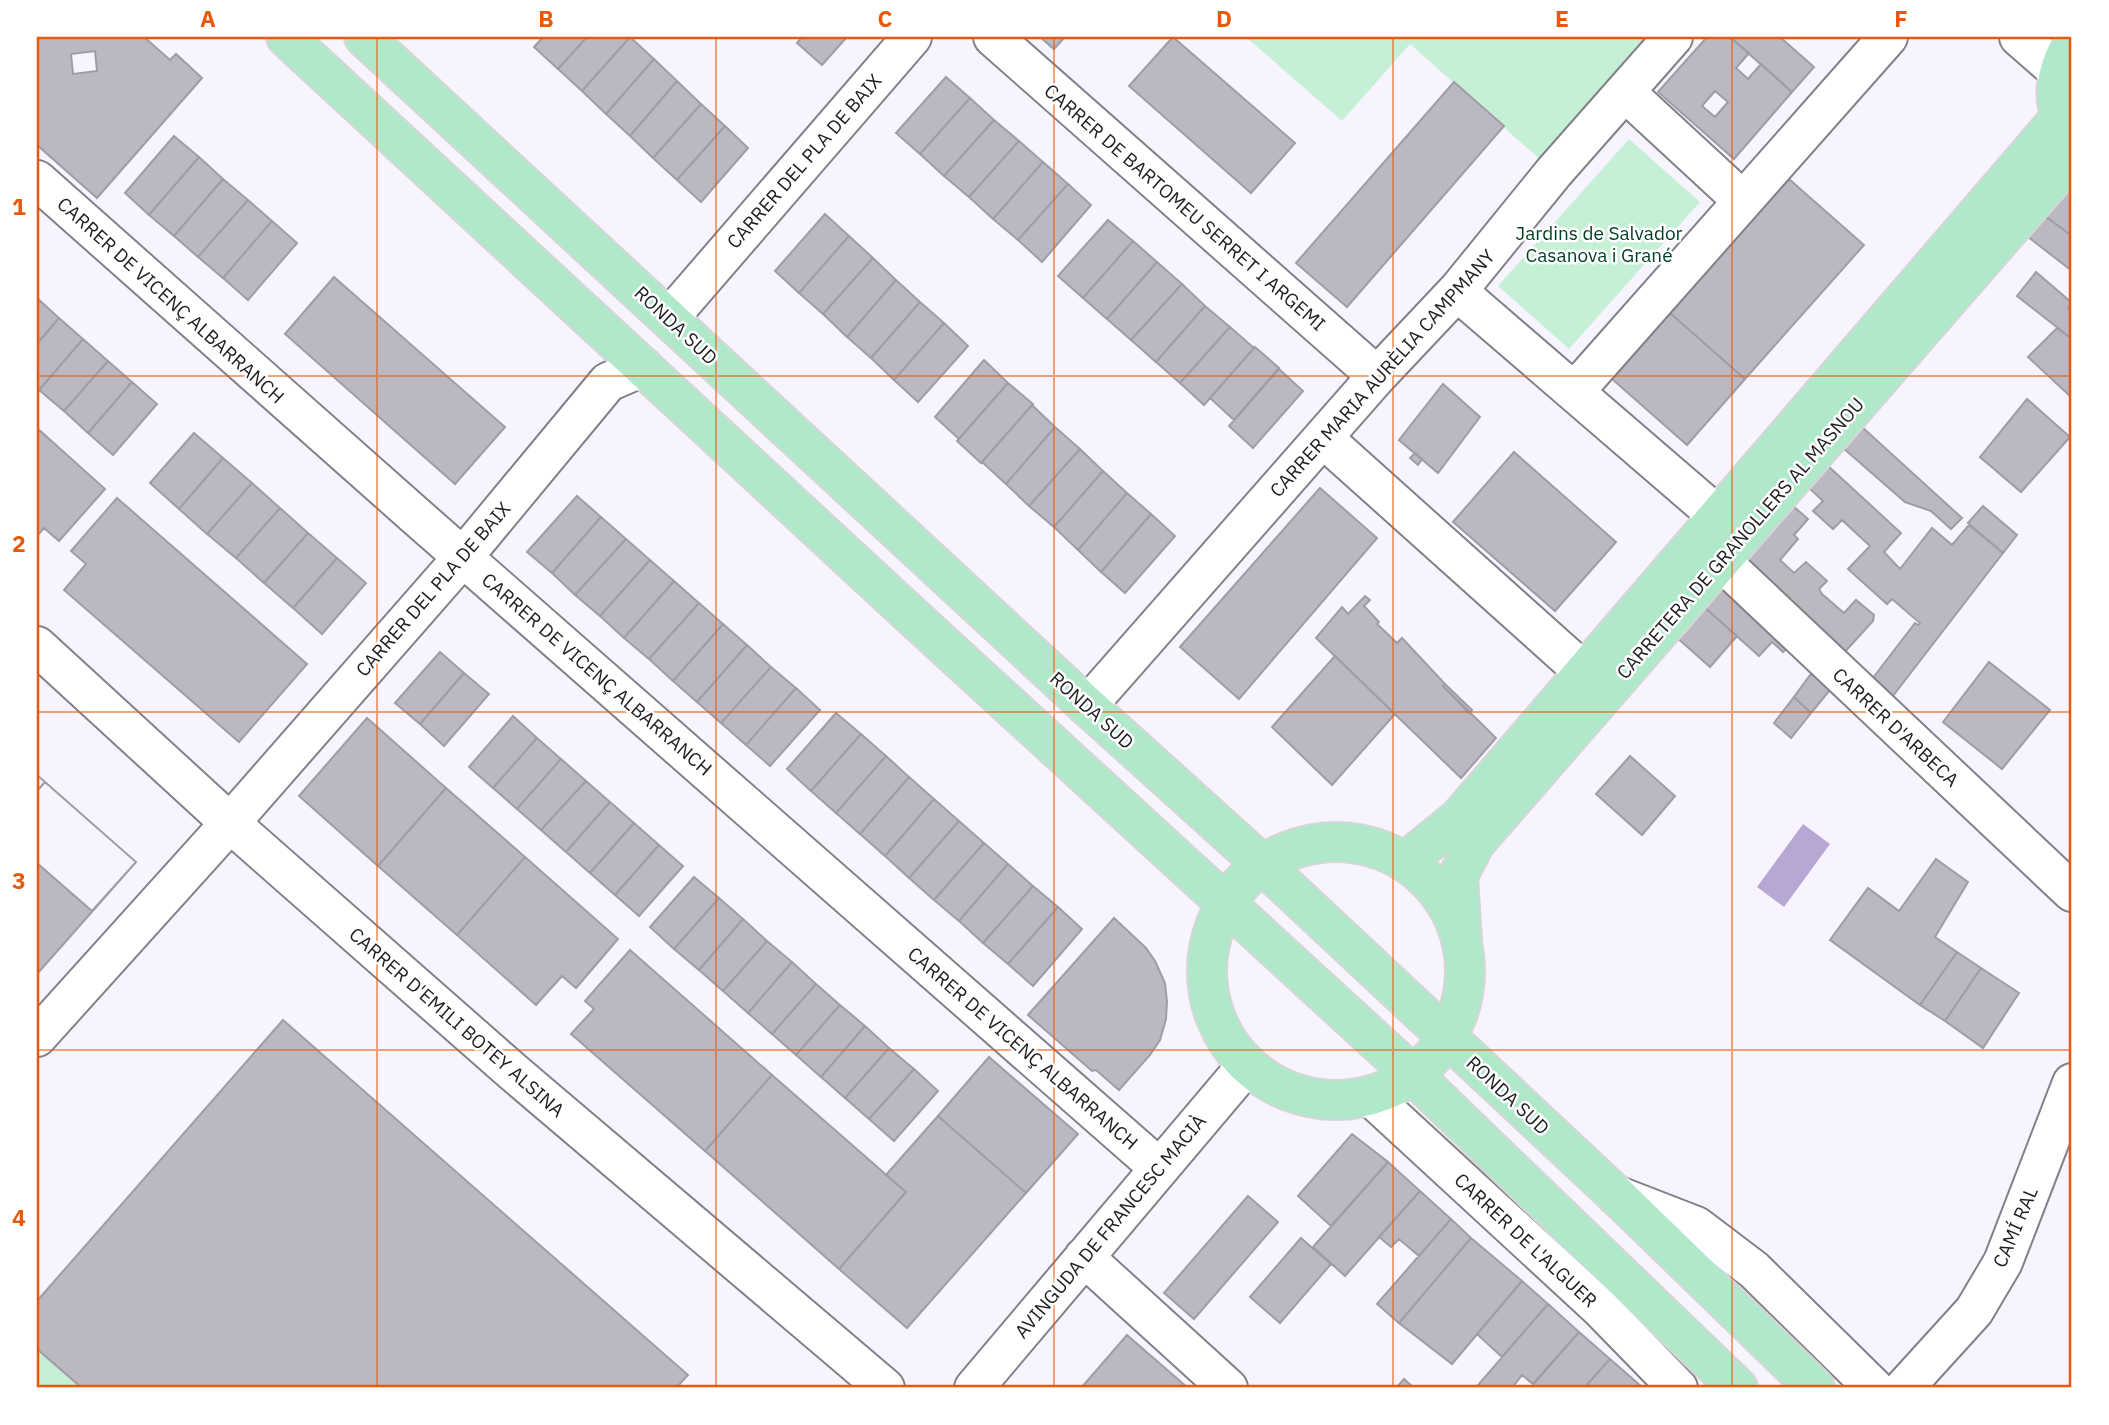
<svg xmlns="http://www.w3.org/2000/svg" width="2109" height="1425" viewBox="0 0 2109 1425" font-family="'IBM Plex Sans',sans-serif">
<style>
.green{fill:#c5f0d5}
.water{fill:#b7a7d3}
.building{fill:#bbb8c2;stroke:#9f9ca5;stroke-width:2;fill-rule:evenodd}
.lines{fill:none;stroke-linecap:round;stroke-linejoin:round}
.minor-casing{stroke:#838089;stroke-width:42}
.major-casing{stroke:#d7d6d7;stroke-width:42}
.minor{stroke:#fff;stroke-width:38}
.major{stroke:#b0e8ca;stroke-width:38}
.grid{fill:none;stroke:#e8590c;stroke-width:2;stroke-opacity:0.55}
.labels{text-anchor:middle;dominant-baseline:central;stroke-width:5;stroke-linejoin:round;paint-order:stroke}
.street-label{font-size:19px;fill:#201e22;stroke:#fff}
.park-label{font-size:19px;fill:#003e23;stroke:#fff}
.neatline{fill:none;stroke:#e8590c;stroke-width:2.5}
.grid-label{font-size:23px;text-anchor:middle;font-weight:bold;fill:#e8590c}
</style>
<rect width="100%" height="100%" fill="#f8f4ff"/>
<path class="green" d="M1246,37H1650L1554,172L1410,44L1342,121Z
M1629,139L1700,202L1569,349L1498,286Z
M37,1349L82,1388H37Z"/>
<path class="water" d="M1803,824L1830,844L1784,907L1757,887Z"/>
<path class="building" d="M37,37H144L170,60L176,54L202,78L97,198L37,145ZM95,51L97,71L73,74L71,54Z
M543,37H587L558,69L534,47Z
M587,37H630L582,91L558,69Z
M630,37L654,59L606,114L582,91Z
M802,37H847L822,65L797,43Z
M1040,37H1065L1054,49Z
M1173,37L1295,143L1251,193L1129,86Z
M1707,37H1730L1749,53L1736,68L1748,79L1761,64L1792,92L1734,159L1658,92ZM1715,91L1728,102L1715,117L1702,106Z
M1730,37H1780L1814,67L1792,92Z
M654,59L677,81L630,136L606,114Z
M946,77L970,98L920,154L896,133Z
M677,81L701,104L653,158L630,136Z
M1454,82L1504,126L1347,307L1296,263Z
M970,98L994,120L944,176L920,154Z
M701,104L725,126L677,180L653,158Z
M994,120L1019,141L969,197L944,176Z
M725,126L748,148L701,202L677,180Z
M174,136L199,157L149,215L125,193Z
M1019,141L1043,162L993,219L969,197Z
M199,157L223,179L174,236L149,215Z
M1043,162L1068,184L1018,240L993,219Z
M2072,177V236L2041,213Z
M223,179L248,200L198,257L174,236Z
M1789,179L1864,245L1745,379L1670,313Z
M1068,184L1091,205L1042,262L1018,240Z
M248,200L272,221L223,278L198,257Z
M2041,213L2072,236V271L2023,233Z
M825,214L849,236L799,293L775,271Z
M1108,220L1133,241L1083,298L1058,276Z
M272,221L297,243L248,300L223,278Z
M849,236L873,258L823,314L799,293Z
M1133,241L1157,262L1107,319L1083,298Z
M873,258L896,280L847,337L823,314Z
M1157,262L1182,284L1131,340L1107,319Z
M2036,272L2072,303L2068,308L2072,311V339L2017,296Z
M334,277L505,427L455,484L285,334Z
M896,280L920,302L871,358L847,337Z
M1182,284L1205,306L1156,362L1131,340Z
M37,298L59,318L37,344Z
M920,302L944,323L894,380L871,358Z
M1205,306L1230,327L1180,383L1156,362Z
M1670,313L1745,379L1687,445L1612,379Z
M59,318L83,339L39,390L37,388V344Z
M944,323L968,346L918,402L894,380Z
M1230,327L1254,348L1204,405L1180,383Z
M2057,328L2072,339L2071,397L2028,357Z
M83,339L108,361L64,411L39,390Z
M1255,347L1279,368L1234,420L1210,398Z
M984,360L1008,383L959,439L935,417Z
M108,361L132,382L88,433L64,411Z
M1279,369L1303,391L1253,448L1229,426Z
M132,382L157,404L113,455L88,433Z
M1008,383L1033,404L981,463L957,441Z
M1443,384L1480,417L1438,473L1399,440Z
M2027,399L2070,437L2021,492L1980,457Z
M1032,405L1055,427L1006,484L982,462Z
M1055,427L1080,449L1029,506L1006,484Z
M1862,427L1962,518L1951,529L1931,511L1905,502L1843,448Z
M37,428L105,489L59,541L44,528L37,536Z
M194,433L223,458L179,509L150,483Z
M1080,449L1103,471L1054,527L1029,506Z
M1514,452L1616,542L1555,611L1453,522Z
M1415,453L1422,459L1418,465L1410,458Z
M223,458L252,483L207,534L179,509Z
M1827,465L1901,533L1884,552L1900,569L1932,528L1952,545L1969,525L2003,553L1889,701L1869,683L1915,623L1918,625L1920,623L1892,599L1887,604L1848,569L1870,546L1842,520L1833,529L1813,511L1823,501L1808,487Z
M1103,471L1127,493L1078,550L1054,527Z
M252,483L280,508L236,558L207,534Z
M1320,488L1377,538L1239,699L1180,647Z
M1127,493L1151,514L1101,572L1078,550Z
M577,496L601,517L552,573L527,552Z
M117,498L307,664L239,742L64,590L86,564L71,551Z
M1793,506L1808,519L1794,535L1798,539L1780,560L1794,573L1806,562L1827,581L1819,589L1822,594L1844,613L1856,600L1874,615L1873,621L1840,657L1737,563Z
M1983,506L2017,535L2003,553L1968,523Z
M280,508L308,533L264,583L236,558Z
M1151,514L1175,536L1125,593L1101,572Z
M601,517L626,539L575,595L552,573Z
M308,533L337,558L293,608L264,583Z
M626,539L650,560L600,616L575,595Z
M337,558L366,583L322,634L293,608Z
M650,560L674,581L624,638L600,616Z
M674,581L699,603L649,659L624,638Z
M1723,581L1792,643L1783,652L1772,642L1759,656L1702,605Z
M1365,596L1370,600L1364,606L1379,622L1377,624L1397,643L1402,638L1445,684L1443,686L1496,738L1461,778L1316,638L1342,607L1348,614Z
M699,603L723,624L673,681L649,659Z
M1702,605L1737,636L1710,667L1675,636Z
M723,624L747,645L697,702L673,681Z
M747,645L771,667L721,723L697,702Z
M440,652L464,673L420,724L395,703Z
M1335,656L1395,714L1332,785L1272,727Z
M1989,662L2050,710L2002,769L1943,722Z
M771,667L796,688L746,745L721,723Z
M1816,667L1835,684L1811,713L1794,697Z
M464,673L489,694L444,746L420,724Z
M1445,684L1472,710L1469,713L1443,686Z
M796,688L820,710L770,766L746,745Z
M1794,697L1811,713L1791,738L1774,723Z
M836,713L861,734L811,791L787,769Z
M513,716L537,738L493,788L469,767Z
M367,718L446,788L378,866L299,796Z
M861,734L886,756L836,813L811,791Z
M537,738L561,759L517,809L493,788Z
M886,756L909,777L860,834L836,813Z
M1630,756L1675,796L1642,835L1596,794Z
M561,759L586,781L541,830L517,809Z
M37,775L136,862L37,974Z
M37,775L45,782L37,791Z
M909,777L934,799L885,856L860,834Z
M586,781L610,802L566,852L541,830Z
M45,782L136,862L92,911L37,863V791Z
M446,788L525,857L457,935L378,866Z
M934,799L959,821L909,878L885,856Z
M610,802L634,823L590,873L566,852Z
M959,821L984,843L934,900L909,878Z
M634,823L659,845L615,895L590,873Z
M984,843L1008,864L959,921L934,900Z
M659,845L683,866L639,916L615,895Z
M525,857L618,939L576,988L562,976L536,1005L457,935Z
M1936,859L1968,882L1935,937L1957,952L1920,1005L1830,940L1868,888L1899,911Z
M1008,864L1033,886L983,943L959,921Z
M694,877L719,898L674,949L650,927Z
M1033,886L1058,907L1008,964L983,943Z
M719,898L743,919L699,970L674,949Z
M1058,907L1082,929L1033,986L1008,964Z
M1114,918L1146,948L1155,961L1165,983L1167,1002L1166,1019L1160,1040L1150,1055L1119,1090L1096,1070L1092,1071L1028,1015Z
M743,919L767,941L723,991L699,970Z
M767,941L792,962L748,1013L723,991Z
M630,950L772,1075L705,1151L571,1034L594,1009L585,1001Z
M1957,952L1981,968L1945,1021L1920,1005Z
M792,962L816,984L772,1034L748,1013Z
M1981,968L2019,993L1983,1048L1945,1021Z
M816,984L840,1005L796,1055L772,1034Z
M840,1005L865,1026L821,1077L796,1055Z
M283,1020L688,1375L676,1388H82L37,1349V1301Z
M865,1026L889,1048L845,1098L821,1077Z
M889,1048L914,1069L869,1119L845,1098Z
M989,1057L1078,1134L1026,1193L938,1116Z
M914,1069L938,1091L894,1141L869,1119Z
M772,1075L906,1192L839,1269L705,1151Z
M938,1116L1026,1193L907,1328L839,1269L906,1192L886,1175Z
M1352,1134L1388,1162L1331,1226L1298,1196Z
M1388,1162L1420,1191L1345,1276L1313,1247Z
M1420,1191L1451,1219L1419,1256L1399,1239L1391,1247L1379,1237Z
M1248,1196L1278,1222L1194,1319L1164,1293Z
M1451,1219L1471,1238L1399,1323L1377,1304Z
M1301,1238L1331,1264L1280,1323L1250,1297Z
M1471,1238L1522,1281L1452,1364L1399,1323Z
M1522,1281L1548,1304L1502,1357L1477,1334Z
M1548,1304L1579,1332L1533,1384L1522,1375L1512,1388H1482L1478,1385Z
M1579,1332L1610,1359L1584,1388H1530Z
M1127,1335L1188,1388H1081Z
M1610,1359L1642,1387L1641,1388H1584Z
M1404,1379L1414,1388H1396Z"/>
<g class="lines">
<g class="minor-casing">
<path id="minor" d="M993,37L1377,376
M2019,37L2059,72
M1625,92L1743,201
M37,180L417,517L1158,1167
M1459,289L1472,304L1718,516
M669,318L912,37
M1574,392L1888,37
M1323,438L1584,672
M1721,561L2072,892
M37,646L230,823L512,1071L885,1388
M1087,706L1377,376L1459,289L1554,172L1673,37
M37,1037L230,823L463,557L608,382L643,367
M1370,1096L1600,1308L1678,1388
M1616,1195L1696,1226L1754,1270L1874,1388
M1084,1257L1228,1388
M974,1388L1247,1065
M1904,1388L1974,1311L2003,1262L2072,1083"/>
</g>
<g class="major-casing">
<path id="major" d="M286,37L913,617L1413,1075L1738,1388
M364,37L1087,706L1262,864L1616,1195L1815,1388
M2072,43C2055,71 2048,107 2072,133
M1207 971a129 129 0 1 1 258 0a129 129 0 1 1-258 0Z
M1407,860L1459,818L2060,118
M1462,940L1458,876L1475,843L2072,157"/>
</g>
<use href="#minor" class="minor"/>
<use href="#major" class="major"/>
</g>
<path class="grid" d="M377,37V1388M716,37V1388M1054,37V1388M1393,37V1388M1732,37V1388M37,376H2072M37,712H2072M37,1050H2072"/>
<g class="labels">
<g class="street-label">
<text transform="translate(804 161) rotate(-49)">CARRER DEL PLA DE BAIX</text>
<text transform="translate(1185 207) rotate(41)">CARRER DE BARTOMEU SERRET I ARGEMI</text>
<text transform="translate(171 300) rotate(42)">CARRER DE VICENÇ ALBARRANCH</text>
<text transform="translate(676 325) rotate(43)">RONDA SUD</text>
<text transform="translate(1382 373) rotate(-48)">CARRER MARIA AURÈLIA CAMPMANY</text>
<text transform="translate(1740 538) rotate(-49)">CARRETERA DE GRANOLLERS AL MASNOU</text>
<text transform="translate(433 589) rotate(-49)">CARRER DEL PLA DE BAIX</text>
<text transform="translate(597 674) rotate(41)">CARRER DE VICENÇ ALBARRANCH</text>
<text transform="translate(1092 710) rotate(42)">RONDA SUD</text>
<text transform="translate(1896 727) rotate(43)">CARRER D'ARBECA</text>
<text transform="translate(457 1022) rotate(41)">CARRER D'EMILI BOTEY ALSINA</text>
<text transform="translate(1023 1048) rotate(41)">CARRER DE VICENÇ ALBARRANCH</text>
<text transform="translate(1508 1095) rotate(43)">RONDA SUD</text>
<text transform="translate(1110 1226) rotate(-50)">AVINGUDA DE FRANCESC MACIÀ</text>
<text transform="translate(2015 1227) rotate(-67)">CAMÍ RAL</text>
<text transform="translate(1526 1240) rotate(43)">CARRER DE L'ALGUER</text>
</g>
<g class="park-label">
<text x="1599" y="233">Jardins de Salvador<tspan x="1599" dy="22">Casanova i Grané</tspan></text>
</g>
</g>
<rect width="2109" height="1425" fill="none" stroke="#ffffff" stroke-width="77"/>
<rect x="38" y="38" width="2032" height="1348" class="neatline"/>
<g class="grid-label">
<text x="208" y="27">A</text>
<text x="546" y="27">B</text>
<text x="885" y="27">C</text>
<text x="1224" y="27">D</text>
<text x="1562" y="27">E</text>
<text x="1901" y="27">F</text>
<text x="19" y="215">1</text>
<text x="19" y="552">2</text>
<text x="19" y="889">3</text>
<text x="19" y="1226">4</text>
</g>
</svg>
